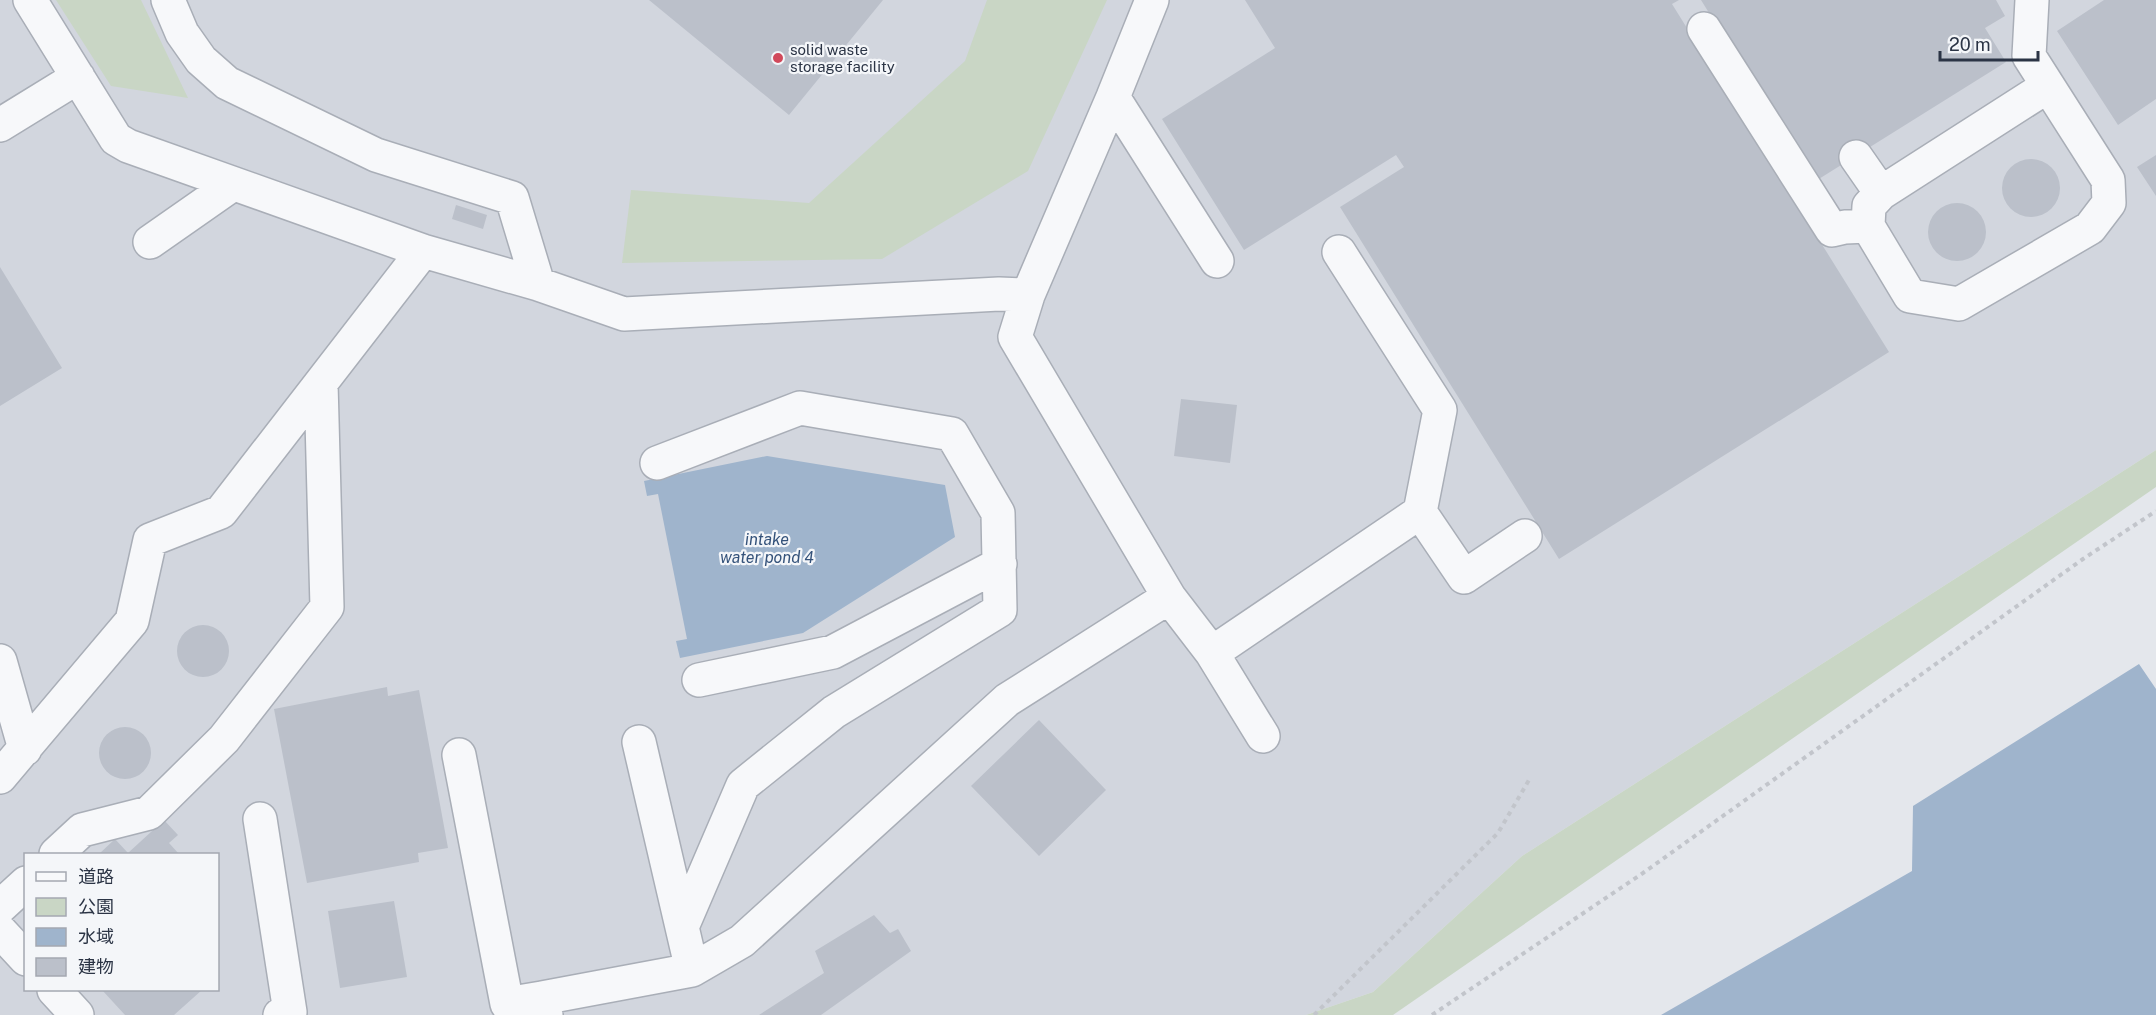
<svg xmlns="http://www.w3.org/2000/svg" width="2156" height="1015" viewBox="0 0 2156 1015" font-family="'Public Sans','Noto Sans JP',sans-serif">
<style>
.built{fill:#d2d6de;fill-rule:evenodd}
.green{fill:#c9d6c5}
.water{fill:#9fb4cc}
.building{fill:#bbc0ca}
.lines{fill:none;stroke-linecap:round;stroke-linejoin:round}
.minor-casing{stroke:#a9aeb7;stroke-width:36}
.path{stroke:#c2c5cb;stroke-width:4;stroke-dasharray:4.5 4.5;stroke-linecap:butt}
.minor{stroke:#f7f8fa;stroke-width:33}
.poi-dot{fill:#d1495b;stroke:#f4f6f9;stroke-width:2}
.labels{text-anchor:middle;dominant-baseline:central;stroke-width:4.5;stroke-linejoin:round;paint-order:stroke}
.poi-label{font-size:15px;fill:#2b3445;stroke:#f4f6f9;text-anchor:start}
.water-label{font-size:16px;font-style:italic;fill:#34527a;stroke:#f4f6f9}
</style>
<rect width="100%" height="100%" fill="#e4e7ec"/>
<path class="built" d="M0,0H2156V450L1522,856L1373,992L1306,1015H0ZM26,854H218V990H26Z"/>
<path class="green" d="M56,0H141L188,98L111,86Z
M987,0H1107L1028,171L882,259L622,263L631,190L809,203L965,61Z
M2156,450V487L1393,1015H1306L1373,992L1522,856Z"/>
<path class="water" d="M767,456L945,485L955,537L803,633L680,658L676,641L687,639L658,494L647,496L644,481Z
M2139,664L2156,689V1015H1661L1912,871L1913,806Z"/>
<path class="building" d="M649,0H883L789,115Z
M1245,0H1679L1672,4L1889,352L1559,559L1340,207L1404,167L1396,155L1244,250L1162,119L1275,48Z
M1701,0H1996L2005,16L1985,28L2006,62L1814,182Z
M2104,0H2156V99L2118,125L2057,31Z
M2156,155V196L2137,167Z
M2002 188a29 29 0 1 1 58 0a29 29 0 1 1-58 0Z
M1928 232a29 29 0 1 1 58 0a29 29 0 1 1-58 0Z
M456,205L487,215L483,229L452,219Z
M0,267L62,368L0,406Z
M1181,399L1237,405L1230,463L1174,456Z
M177 651a26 26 0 1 1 52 0a26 26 0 1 1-52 0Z
M387,687L388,696L419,690L448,848L418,853L419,862L307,883L274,709Z
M1039,720L1106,790L1039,856L971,786Z
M99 753a26 26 0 1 1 52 0a26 26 0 1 1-52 0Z
M164,820L178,835L169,843L179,854H99L115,839L128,853Z
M394,901L407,977L340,988L328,911Z
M874,915L890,933L898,929L911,951L821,1015H759L824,973L815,951Z
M102,990H202L174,1015H125Z"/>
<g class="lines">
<g class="minor-casing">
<path id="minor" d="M30,0L116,139L128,146L423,251L538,284L624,314L999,294L1028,295L1015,337L1169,597L1007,700L742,941L692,970L639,742
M168,0L182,33L201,60L227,83L376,155L512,198L538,284
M2032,0L2029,56L2108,180L2109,203L2090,228L1959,304L1910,296L1868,226L1869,206L1881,193L2048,86
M1704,29L1832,230L1845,227L1868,226
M1113,97L1217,261
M0,125L78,77
M1856,157L1881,193
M150,242L233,184
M1339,252L1440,410L1420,512
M1028,295L1113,97L1152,0
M657,463L800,408L952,434L998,513L1000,610L834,712L743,785L682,927
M1169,597L1212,653L1420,512L1464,577L1525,536
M1212,653L1263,736
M0,661L25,749
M699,680L833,652L1000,564
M459,755L507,1004L542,998L546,1015
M0,777L132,621L150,540L221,512L423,251
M260,819L290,1012L280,1015
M56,854L82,830L149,813L224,739L327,607L321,383
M0,907L26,883
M0,931L26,959
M54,990L77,1015
M542,998L692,970"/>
</g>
<path class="path" d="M1314,1015L1498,833L1529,780
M1432,1015L1643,873L2083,559L2156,511"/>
<use href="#minor" class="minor"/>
</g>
<circle class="poi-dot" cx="778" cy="58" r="6"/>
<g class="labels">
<g class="poi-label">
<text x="790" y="49">solid waste<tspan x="790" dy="17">storage facility</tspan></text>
</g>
<g class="water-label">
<text x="767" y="539">intake<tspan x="767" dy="18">water pond 4</tspan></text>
</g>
</g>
<rect x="24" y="853" width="195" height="138" fill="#f4f6f9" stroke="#a4a8b1" stroke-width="1.5"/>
<rect x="36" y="872" width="30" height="9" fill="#f7f8fa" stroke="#a4a8b1" stroke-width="1.5"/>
<text x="78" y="883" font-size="18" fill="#2b3445">道路</text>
<rect x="36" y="898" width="30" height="18" fill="#c9d6c5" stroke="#a4a8b1" stroke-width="1.5"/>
<text x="78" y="913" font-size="18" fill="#2b3445">公園</text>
<rect x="36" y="928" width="30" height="18" fill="#9fb4cc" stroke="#a4a8b1" stroke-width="1.5"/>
<text x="78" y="943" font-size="18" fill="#2b3445">水域</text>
<rect x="36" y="958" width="30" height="18" fill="#bbc0ca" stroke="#a4a8b1" stroke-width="1.5"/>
<text x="78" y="973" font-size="18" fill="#2b3445">建物</text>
<path d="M1940 51v9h98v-9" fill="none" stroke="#2b3445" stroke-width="3"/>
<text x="1949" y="51" font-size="18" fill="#2b3445" stroke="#f4f6f9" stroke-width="4.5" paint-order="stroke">20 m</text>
</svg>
